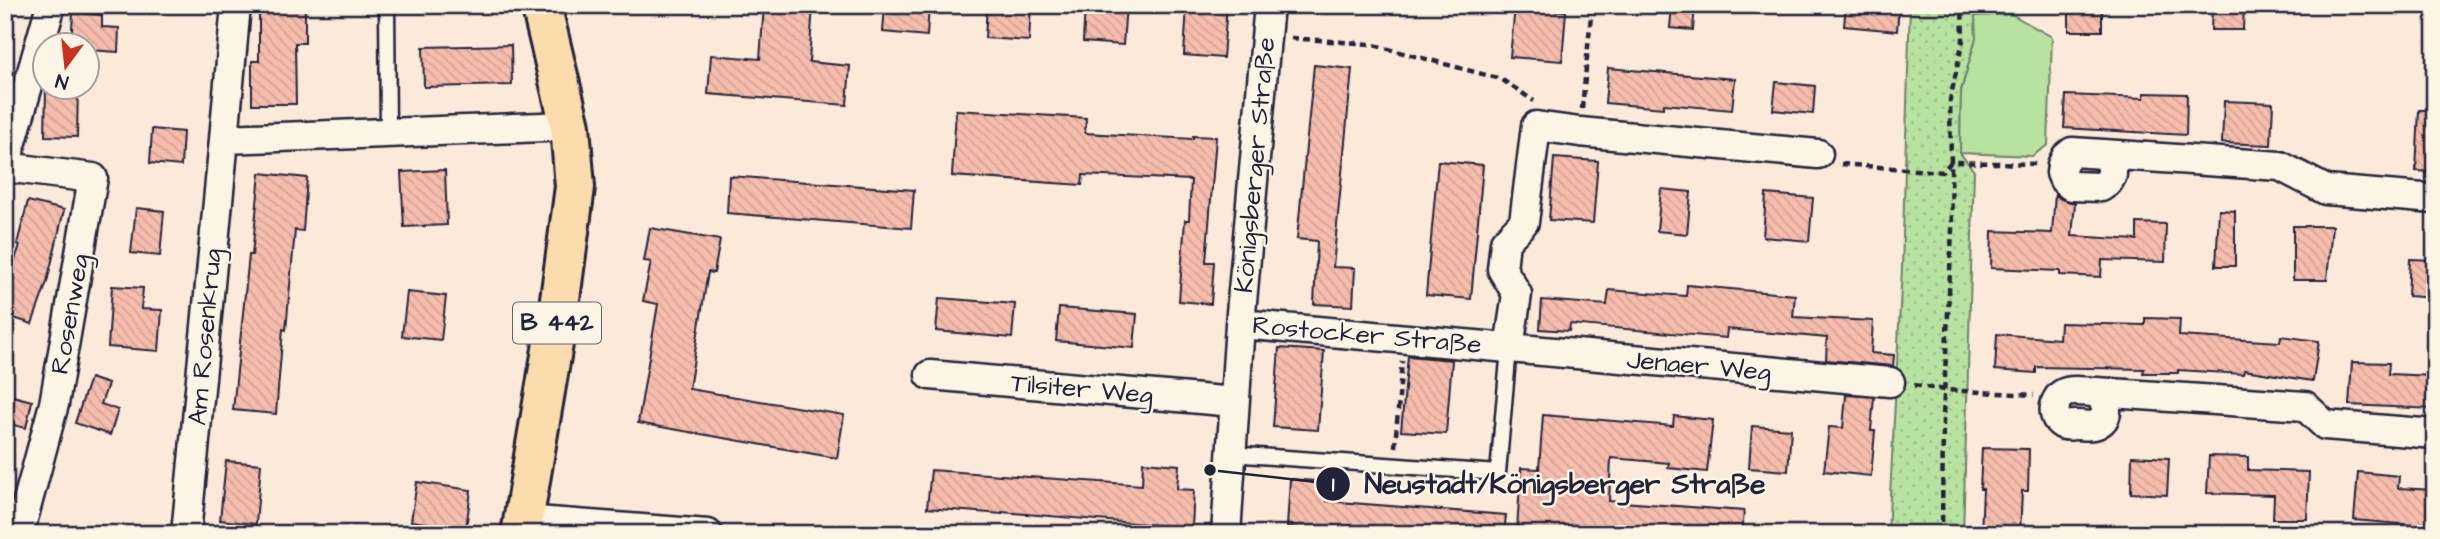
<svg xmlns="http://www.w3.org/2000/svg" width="2440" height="539" viewBox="0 0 2440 539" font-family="'Architects Daughter',sans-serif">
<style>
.grass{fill:url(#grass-dots);stroke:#6d826d;stroke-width:2}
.park{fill:#b8e29f;stroke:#6d826d;stroke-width:2}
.building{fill:url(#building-back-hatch);stroke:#22223b;stroke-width:2}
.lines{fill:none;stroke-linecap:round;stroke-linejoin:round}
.lane-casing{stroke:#22223b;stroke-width:19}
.street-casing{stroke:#22223b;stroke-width:33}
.primary-casing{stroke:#22223b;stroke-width:44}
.path{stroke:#22223b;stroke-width:4.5;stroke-dasharray:7 5;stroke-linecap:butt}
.lane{stroke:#fcf5e5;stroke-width:14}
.street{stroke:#fcf5e5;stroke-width:28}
.primary{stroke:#fcdcac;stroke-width:38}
.labels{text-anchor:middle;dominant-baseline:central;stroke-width:5;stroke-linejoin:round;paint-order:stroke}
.shield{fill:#fcf5e5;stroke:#63616e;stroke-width:2}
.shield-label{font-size:24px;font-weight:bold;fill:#22223b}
.street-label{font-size:26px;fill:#22223b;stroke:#fcf5e5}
.leader{fill:none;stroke:#22223b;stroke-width:2.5}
.callout-dot{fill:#22223b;stroke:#fcf5e5;stroke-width:2.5}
.mark-label{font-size:21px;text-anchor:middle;font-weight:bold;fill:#fff}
.callout-label{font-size:28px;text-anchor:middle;font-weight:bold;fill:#22223b;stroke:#fcf5e5;stroke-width:5;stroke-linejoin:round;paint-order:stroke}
</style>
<defs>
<pattern id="grass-dots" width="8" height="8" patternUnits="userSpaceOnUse" patternTransform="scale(1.75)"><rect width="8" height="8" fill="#b8e29f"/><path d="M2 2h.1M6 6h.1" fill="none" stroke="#9ec28a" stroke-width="1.8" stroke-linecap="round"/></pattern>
<pattern id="building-back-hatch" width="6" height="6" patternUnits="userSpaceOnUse" patternTransform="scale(1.75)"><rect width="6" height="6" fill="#f6bdac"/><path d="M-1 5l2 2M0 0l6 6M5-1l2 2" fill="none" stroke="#d3a295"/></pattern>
</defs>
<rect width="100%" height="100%" fill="#fbeada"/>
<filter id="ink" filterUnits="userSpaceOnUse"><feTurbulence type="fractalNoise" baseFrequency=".0143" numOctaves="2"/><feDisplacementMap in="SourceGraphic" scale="14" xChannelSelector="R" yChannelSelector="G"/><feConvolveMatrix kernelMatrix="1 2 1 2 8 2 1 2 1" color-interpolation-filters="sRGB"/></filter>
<g filter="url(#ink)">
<path class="grass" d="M1910,5H1975L1976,38L1961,91L1960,153L1974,171L1963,534H1888L1902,268Z"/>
<path class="park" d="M2011,14L2052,37L2048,145L2032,156L1960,153L1961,91L1976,38L1975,16Z"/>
<path class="building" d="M259,5H299V8H305V43H295L296,104H252V61H259Z
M764,5H813L809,62L850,66L847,105L708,94L711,55L760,59Z
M885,5H929L927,36L883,32Z
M987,5H1031L1029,41L985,38Z
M1085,5H1126L1123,45L1083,42Z
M1187,5H1227L1223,58L1184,55Z
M1672,5H1695L1693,30L1670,28Z
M1846,5H1899L1897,31L1844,26Z
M2069,5H2102V31H2069Z
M2212,5H2244L2243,30H2211Z
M1515,7L1566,11L1562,61L1510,57Z
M73,13L102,15V27L119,28L118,52L88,50V46H71Z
M511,45L512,85L424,87L423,47Z
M1314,65L1352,69L1333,267L1355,268L1353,306L1314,304L1317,241L1297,239Z
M1608,68L1735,79L1732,110L1664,104L1663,108L1605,103Z
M1776,82L1815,86L1813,114L1773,110Z
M46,88H78L77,137L45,136Z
M2144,93L2187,94L2186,135L2064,128L2066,95L2144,98Z
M2224,101L2273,103L2271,145L2222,143Z
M956,110L1086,118L1085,133L1193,139V136L1216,137L1206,262H1214L1211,304L1179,301L1185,220H1189L1191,180L1083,175L1082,185L952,176Z
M2419,110H2435V172L2416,171Z
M152,129L183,132L181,166L150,163Z
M1554,158L1598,161L1593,223L1549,220Z
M1438,161L1483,165L1471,299L1426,295Z
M445,170L447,225L404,227L401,172Z
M260,173L307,178L303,231L295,230L286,330L283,329L276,414L233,410L249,255H252Z
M729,176L914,190L911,228L727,213Z
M1661,189L1691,192L1687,234L1657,231Z
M1766,194L1813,198L1809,241L1763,237Z
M2055,194L2061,199L2075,203L2072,236L2137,240V223L2166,224L2165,262L2102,260L2101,277L2060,275V271L1991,268L1992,231L2052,233Z
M28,201L64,210L47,282L32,324L5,315V289L20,245L17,244Z
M136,208L164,211L160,256L131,253Z
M2219,210L2235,211V266H2216Z
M2293,226H2332L2327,280H2293Z
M650,228L720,240L714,273L708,272L689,389L844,415L837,458L638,423L658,304L643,301L651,262L644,261Z
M2410,259L2435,260V298L2408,296Z
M1687,285L1795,295L1793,317L1873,321L1871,353L1894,355L1893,366L1826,360L1827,338L1727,329L1726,338L1570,324L1569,331L1540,329L1542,300L1607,305L1609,290L1686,296Z
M112,286L143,288L141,309L162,310L159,351L108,347Z
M407,292L446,296L441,340L402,336Z
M939,298L1015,304L1012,338L936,331Z
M1059,308L1137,314L1134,348L1056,341Z
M2145,318L2180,319L2179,336L2280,342L2281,336L2319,341L2313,381L2244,370L2243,374L2178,370V373H2143L2144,369L2036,367V373L1995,370L1997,334L2059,339L2060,323L2145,325Z
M1279,348L1324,351L1318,430L1273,427Z
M1408,356L1452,360L1446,434L1401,431Z
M2352,362L2389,363L2388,374L2435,376V409L2349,405Z
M90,378L108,384L101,404L118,410L110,435L75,423Z
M5,394L32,401L26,428L5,423Z
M1846,395L1874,397L1871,431H1875L1871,476L1824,471L1829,427L1843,428Z
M1543,415L1673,426L1674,416L1713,420L1707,472L1668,468L1669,463L1611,458L1609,501L1744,511L1742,534H1578L1517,530L1521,468L1539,469Z
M1752,426L1791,429L1788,471L1749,468Z
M1982,448L2029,449L2028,491H2022L2020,534H1981L1983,489H1980Z
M2132,456L2169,458L2167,495L2131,493Z
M2209,456L2248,457V470L2309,472L2307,519H2273L2274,495L2207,493Z
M226,461L261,464L256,524L220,520Z
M1143,462L1179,465L1177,489L1194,490L1192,528L1002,512V514L927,508L931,470L1142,485Z
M2358,472L2399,476L2398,488L2435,490V527L2354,520Z
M1290,479L1327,482L1326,501L1506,515L1504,534H1323L1324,530L1287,527Z
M417,482L471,490L466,529L411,521Z"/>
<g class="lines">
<g class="lane-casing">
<path id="lane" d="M387,5L388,133
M1230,454L1498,473L1509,348"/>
</g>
<g class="street-casing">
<path id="street" d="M224,139L236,5
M2103,154L2109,159L2112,167V175L2108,182L2101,187L2071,186L2064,180L2061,173L2062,165L2066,157L2072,152L2103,154L2280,166L2326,190L2435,199
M5,166L51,5
M5,167L93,178L54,404L19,534
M1240,324L1509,348L1517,294L1502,269L1505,242L1524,222L1536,126L1580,132L1818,154
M1509,348L1890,382
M930,375L1234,402
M2096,392C2106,400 2112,417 2097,424C2091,427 2082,425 2075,425C2072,425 2068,426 2064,425C2051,420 2052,399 2064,393C2072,389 2087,392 2096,392L2305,406L2325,425L2435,434
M523,520L708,534
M186,534L224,139L570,126
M1226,534L1240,324L1269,5"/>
</g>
<g class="primary-casing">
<path id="primary" d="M521,534L558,314L575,187L570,126L541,5"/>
</g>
<path class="path" d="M1291,38L1370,44L1501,79L1534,101
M1582,109L1592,5
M1841,164L1942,172L1951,162L2038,164
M1914,385L1945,390L2034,395
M1395,447L1402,361
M1942,534L1943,416L1952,230L1950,100L1963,40L1962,5"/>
<use href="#lane" class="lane"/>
<use href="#street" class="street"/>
<use href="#primary" class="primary"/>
</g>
</g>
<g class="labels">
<rect class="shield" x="513" y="302.5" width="88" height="41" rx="5"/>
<g class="shield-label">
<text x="557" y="323">B 442</text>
</g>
<g class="street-label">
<text transform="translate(1255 165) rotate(-85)">Königsberger Straße</text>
<text transform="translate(70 314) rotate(-80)">Rosenweg</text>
<text transform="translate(1367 335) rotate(5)">Rostocker Straße</text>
<text transform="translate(205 337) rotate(-85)">Am Rosenkrug</text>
<text transform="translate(1699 366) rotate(5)">Jenaer Weg</text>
<text transform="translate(1082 389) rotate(5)">Tilsiter Weg</text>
</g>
</g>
<path class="leader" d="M1210 470L1333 484"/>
<g class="callout-dot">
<circle cx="1210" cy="470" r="7"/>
<circle cx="1333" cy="484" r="18"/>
</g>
<g class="mark-label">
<text x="1333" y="491">1</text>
</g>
<g class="callout-label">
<text x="1565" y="493">Neustadt/Königsberger Straße</text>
</g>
<rect width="2440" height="539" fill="none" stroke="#fcf5e5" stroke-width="28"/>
<rect x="14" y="14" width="2412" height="511" fill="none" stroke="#22223b" stroke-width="2.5" filter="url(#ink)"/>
<g transform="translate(66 66) rotate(195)"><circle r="33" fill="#fcf5e5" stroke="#a5a1a1" stroke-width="2"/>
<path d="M0-5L12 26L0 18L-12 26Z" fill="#c8321e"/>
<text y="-10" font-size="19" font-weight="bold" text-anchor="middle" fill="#22223b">N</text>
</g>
</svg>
